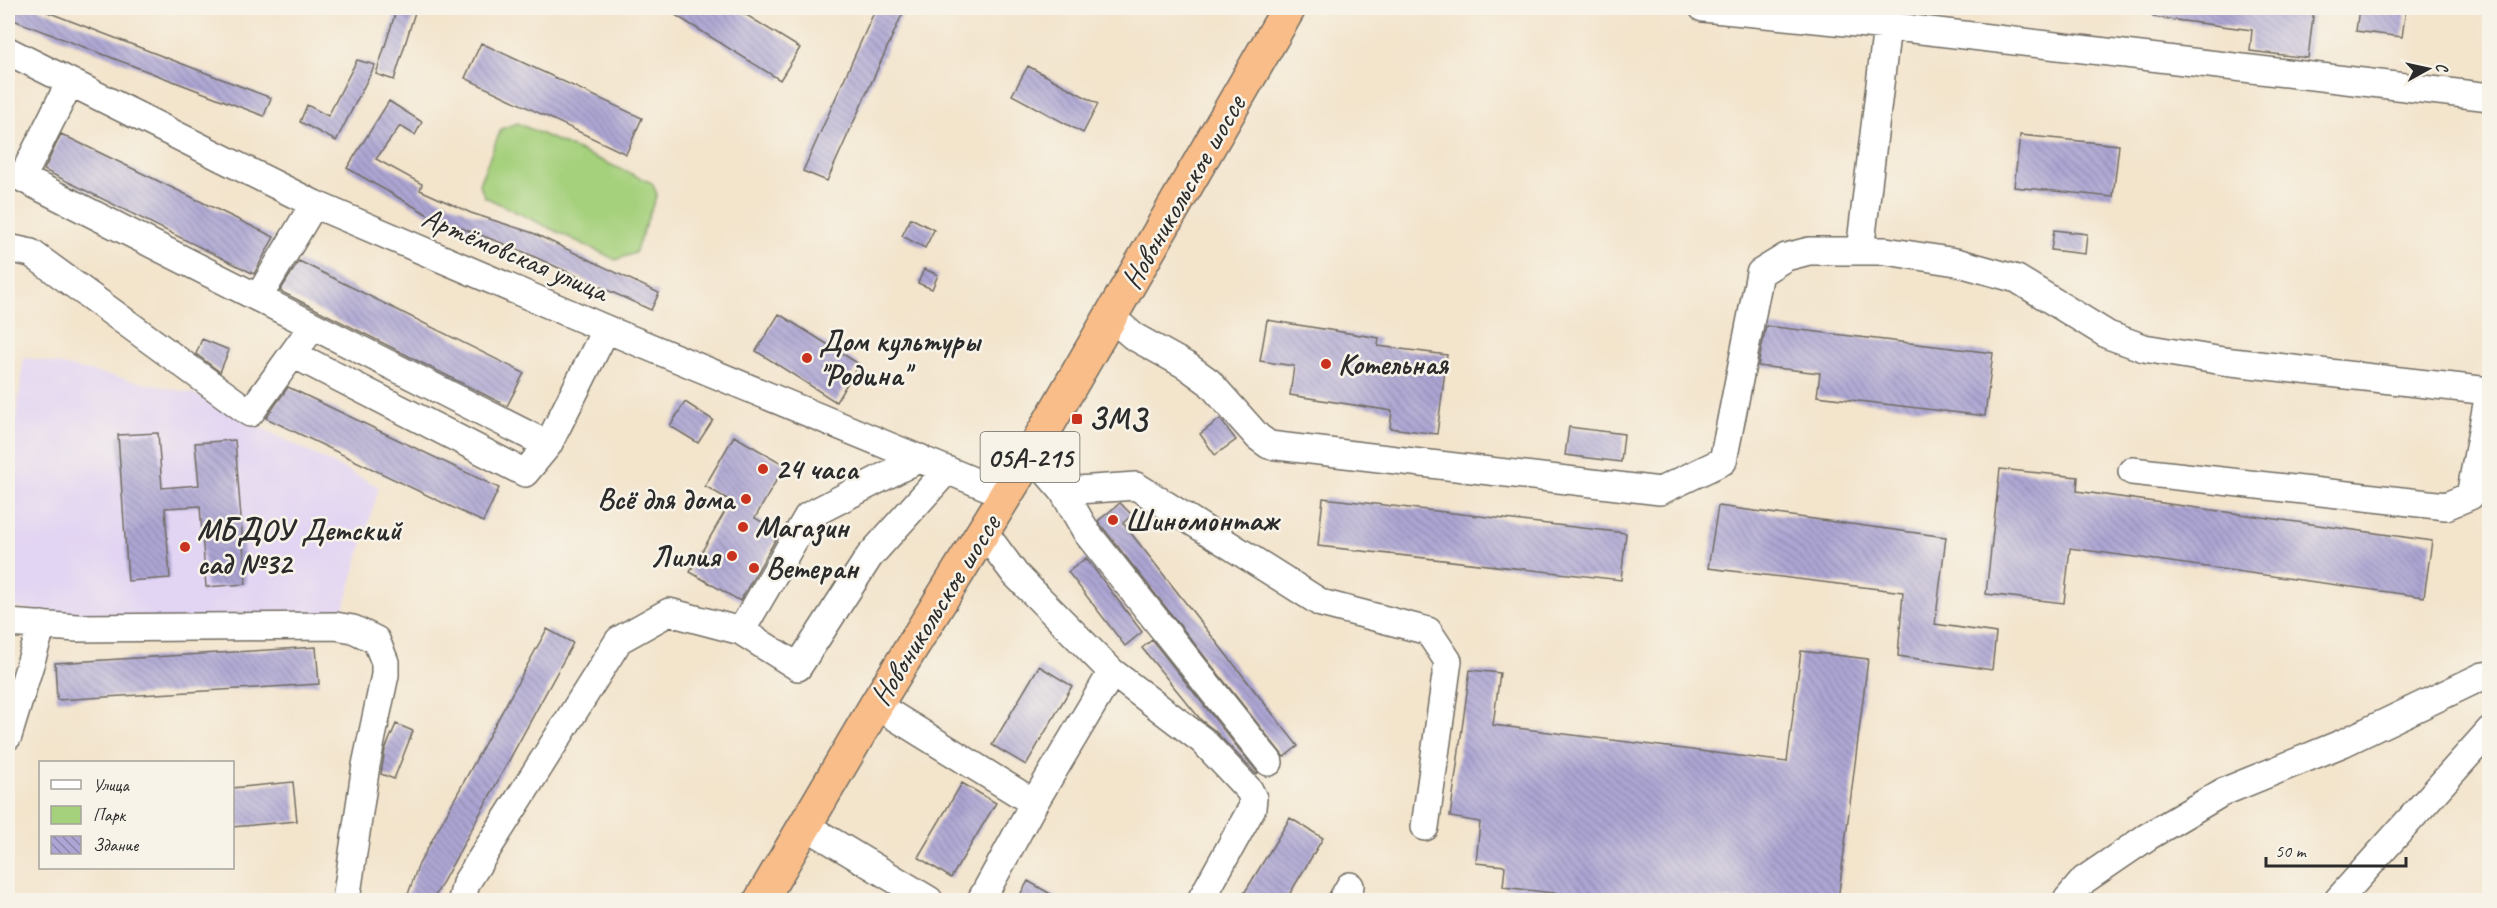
<svg xmlns="http://www.w3.org/2000/svg" width="2497" height="908" viewBox="0 0 2497 908" font-family="Caveat,sans-serif">
<style>
.built{fill:#e2d4f3}
.green{fill:#a5d07c;stroke:#687e54;stroke-width:1.5}
.building{fill:url(#building-back-hatch)}
.lines{fill:none;stroke-linecap:round;stroke-linejoin:round}
.minor-casing{stroke:#716c63;stroke-width:30}
.highway-casing{stroke:#716c63;stroke-width:36}
.minor{stroke:#fff;stroke-width:27}
.highway{stroke:#f8bd89;stroke-width:33}
.poi-dot{fill:#c8321e;stroke:#f7f3e8;stroke-width:2}
.labels{text-anchor:middle;dominant-baseline:central;stroke-width:5;stroke-linejoin:round;paint-order:stroke}
.shield{fill:#f7f3e8;stroke:#686764;stroke-width:1.5}
.shield-label{font-size:28px;font-weight:bold;fill:#2b2b2b}
.street-label{font-size:30px;fill:#2b2b2b;stroke:#f7f3e8}
.poi-label{font-size:30px;font-weight:bold;fill:#2b2b2b;stroke:#f7f3e8;text-anchor:start}
</style>
<defs>
<pattern id="building-back-hatch" width="6" height="6" patternUnits="userSpaceOnUse" patternTransform="scale(1.5)"><rect width="6" height="6" fill="#ada6d4"/><path d="M-1 5l2 2M0 0l6 6M5-1l2 2" fill="none" stroke="#8d87ac"/></pattern>
</defs>
<rect width="100%" height="100%" fill="#f7f3e8"/>
<filter id="ink" filterUnits="userSpaceOnUse"><feTurbulence type="fractalNoise" baseFrequency=".0167" numOctaves="2"/><feDisplacementMap in="SourceGraphic" scale="12" xChannelSelector="R" yChannelSelector="G"/><feConvolveMatrix kernelMatrix="1 2 1 2 8 2 1 2 1" color-interpolation-filters="sRGB"/></filter>
<filter id="wash" filterUnits="userSpaceOnUse"><feTurbulence type="fractalNoise" baseFrequency=".008" numOctaves="4" result="noise"/><feDisplacementMap in="SourceGraphic" scale="24" xChannelSelector="R" yChannelSelector="G"/><feGaussianBlur stdDeviation="1.35" result="paint"/><feColorMatrix in="noise" values="0 0 0 0 0 0 0 0 0 0 0 0 0 0 0 0 0 1.4 0 .05"/><feComposite in="paint" operator="in"/></filter>
<g filter="url(#wash)">
<rect width="100%" height="100%" fill="#f3e4cc"/>
<path class="built" d="M24,357L195,394L379,487L342,615L104,625L8,606V478Z"/>
<path class="green" d="M517,123L652,183L657,194L635,253L616,260L485,197L479,184L501,129Z"/>
<g id="blocks">
<path class="building" d="M8,8H37L271,98L264,116L8,18Z
M397,8L415,12L394,80L376,74Z
M664,8H735L800,48L780,80Z
M876,8H905L827,181L803,171Z
M2153,8H2314L2308,58L2250,51L2252,30L2153,17Z
M2359,8H2406L2402,37L2356,31Z
M481,43L642,118L626,154L465,78Z
M357,60L375,65L336,141L300,122L307,105L328,116Z
M1028,66L1098,104L1083,133L1012,95Z
M389,101L422,122L415,135L400,126L376,159L422,184L420,190L471,213L533,233L659,293L651,310L515,248L432,217L347,168Z
M61,134L274,237L254,274L44,170Z
M2020,135L2119,145L2113,197L2014,187Z
M911,218L934,230L925,248L902,236Z
M2054,230L2087,234L2085,254L2051,250Z
M299,261L524,373L507,406L280,291Z
M924,269L938,275L932,289L918,283Z
M779,314L859,364L836,402L756,351Z
M1267,320L1379,338L1378,346L1447,355L1437,434L1390,428L1392,411L1290,395L1294,366L1260,361Z
M1766,326L1993,353L1985,416L1817,396L1820,373L1758,366Z
M202,339L229,350L220,372L196,354Z
M288,387L499,488L483,522L266,418Z
M685,402L713,420L698,443L670,426Z
M1220,419L1236,440L1215,455L1200,434Z
M1569,427L1624,434L1621,462L1565,455Z
M158,433L162,488L199,485L195,443L235,440L246,584L206,587L200,506L165,508L170,578L128,581L118,435Z
M734,436L785,465L755,518L780,532L740,601L690,572L731,501L705,486Z
M2000,469L2078,477L2077,491L2432,541L2424,597L2070,548L2064,603L1986,594Z
M1323,498L1626,533L1621,580L1318,546Z
M1120,503L1132,515L1123,523L1298,746L1284,757L1100,524L1098,521Z
M1718,506L1946,537L1935,624L1996,633L1992,670L1898,656L1903,592L1708,568Z
M1086,558L1142,632L1125,646L1068,572Z
M547,629L573,643L433,900H406L418,866Z
M1152,640L1258,773L1256,774L1214,730L1201,720L1142,648Z
M316,647L319,684L57,700L55,663Z
M1801,651L1868,659L1838,900H1613L1503,887L1505,866L1476,863L1480,822L1450,817L1470,670L1500,673L1493,725L1787,762Z
M1039,666L1072,686L1026,765L992,745Z
M396,724L413,731L394,779L381,774L385,750Z
M293,782L297,821L232,827V788Z
M962,783L996,803L951,878L918,857Z
M1290,818L1323,838L1286,900H1240Z
M1028,881L1061,900H1017Z"/>
</g>
</g>
<g filter="url(#ink)">
<use href="#blocks" fill-opacity="0" stroke="#716c63" stroke-width="1.5"/>
<g class="lines">
<g class="minor-casing">
<path id="minor" d="M1703,8L1887,26L2490,97
M8,51L314,204L606,329L1007,495
M70,82L22,178L548,445L606,329
M8,248L31,253L250,413L313,326
M1860,251L1887,26
M258,298L314,204
M1111,317L1133,336L1187,366L1209,382L1258,437L1269,445L1660,491L1723,461L1760,273L1786,257L1809,251H1886L1956,262L2017,279L2108,335L2144,348L2223,361L2489,391
M293,354L525,473L548,445
M1031,454L1063,491L1136,486L1321,603L1428,631L1448,661L1425,827
M2132,471L2446,506L2470,496L2490,388
M1063,491L1087,533L1269,762
M984,532L1015,574L1112,672L1203,741L1249,790L1253,798L1252,808L1201,900
M8,623L77,628L335,626L353,629L376,640L385,662V675L366,765L346,900
M741,631L798,667L869,557L947,470
M876,705L1034,803
M8,736L42,625
M806,826L929,900
M462,900L466,883L619,640L669,612L741,631L808,516L920,458
M981,900L1034,803L1112,672
M1342,900L1350,886
M2067,900L2084,880L2147,837L2223,792L2343,743L2483,676L2490,675
M2338,900L2490,730"/>
</g>
<g class="highway-casing">
<path id="highway" d="M761,900L876,705L1031,454L1289,8"/>
</g>
<use href="#minor" class="minor"/>
<use href="#highway" class="highway"/>
</g>
</g>
<g class="poi-dot">
<circle cx="807" cy="358" r="6"/>
<circle cx="1326" cy="364" r="6"/>
<rect x="1071" y="413" width="12" height="12" rx="3"/>
<circle cx="763" cy="469" r="6"/>
<circle cx="746" cy="499" r="6"/>
<circle cx="1113" cy="520" r="6"/>
<circle cx="743" cy="527" r="6"/>
<circle cx="185" cy="547" r="6"/>
<circle cx="732" cy="556" r="6"/>
<circle cx="754" cy="568" r="6"/>
</g>
<g class="labels">
<rect class="shield" x="980.5" y="432" width="99" height="50" rx="4.5"/>
<g class="shield-label">
<text x="1030" y="457">05А-215</text>
</g>
<g class="street-label">
<text transform="translate(1183 192) rotate(-60)">Новоникольское шоссе</text>
<text transform="translate(515 254) rotate(23)">Артёмовская улица</text>
<text transform="translate(935 610) rotate(-58)">Новоникольское шоссе</text>
</g>
<g class="poi-label">
<text x="819" y="341">Дом культуры<tspan x="819" dy="34">"Родина"</tspan></text>
<text x="1338" y="364">Котельная</text>
<text x="1089" y="419">ЗМЗ</text>
<text x="775" y="469">24 часа</text>
<text x="734" y="499" text-anchor="end">Всё для дома</text>
<text x="1125" y="520">Шиномонтаж</text>
<text x="755" y="527">Магазин</text>
<text x="197" y="530">МБДОУ Детский<tspan x="197" dy="34">сад №32</tspan></text>
<text x="720" y="556" text-anchor="end">Лилия</text>
<text x="766" y="568">Ветеран</text>
</g>
</g>
<rect width="2497" height="908" fill="none" stroke="#f7f3e8" stroke-width="30"/>
<rect x="39" y="761" width="195" height="108" fill="#f7f3e8" stroke="#a5a39c" stroke-width="1.5"/>
<rect x="51" y="780" width="30" height="9" fill="#ffffff" stroke="#a5a39c" stroke-width="1.5"/>
<text x="93" y="791" font-size="18" fill="#2b2b2b">Улица</text>
<rect x="51" y="806" width="30" height="18" fill="#a5d07c" stroke="#a5a39c" stroke-width="1.5"/>
<text x="93" y="821" font-size="18" fill="#2b2b2b">Парк</text>
<rect x="51" y="836" width="30" height="18" fill="url(#building-back-hatch)" stroke="#a5a39c" stroke-width="1.5"/>
<text x="93" y="851" font-size="18" fill="#2b2b2b">Здание</text>
<g transform="translate(2428 69) rotate(82)" stroke="#f7f3e8" stroke-width="4.5" paint-order="stroke">
<path d="M0-4.5L10 22L0 15L-10 22Z" fill="#2b2b2b"/>
<text y="-9" font-size="16" font-weight="bold" text-anchor="middle" fill="#2b2b2b">С</text>
</g>
<path d="M2266 857v9h140v-9" fill="none" stroke="#2b2b2b" stroke-width="3"/>
<text x="2275" y="857" font-size="18" fill="#2b2b2b" stroke="#f7f3e8" stroke-width="4.5" paint-order="stroke">50 m</text>
</svg>
